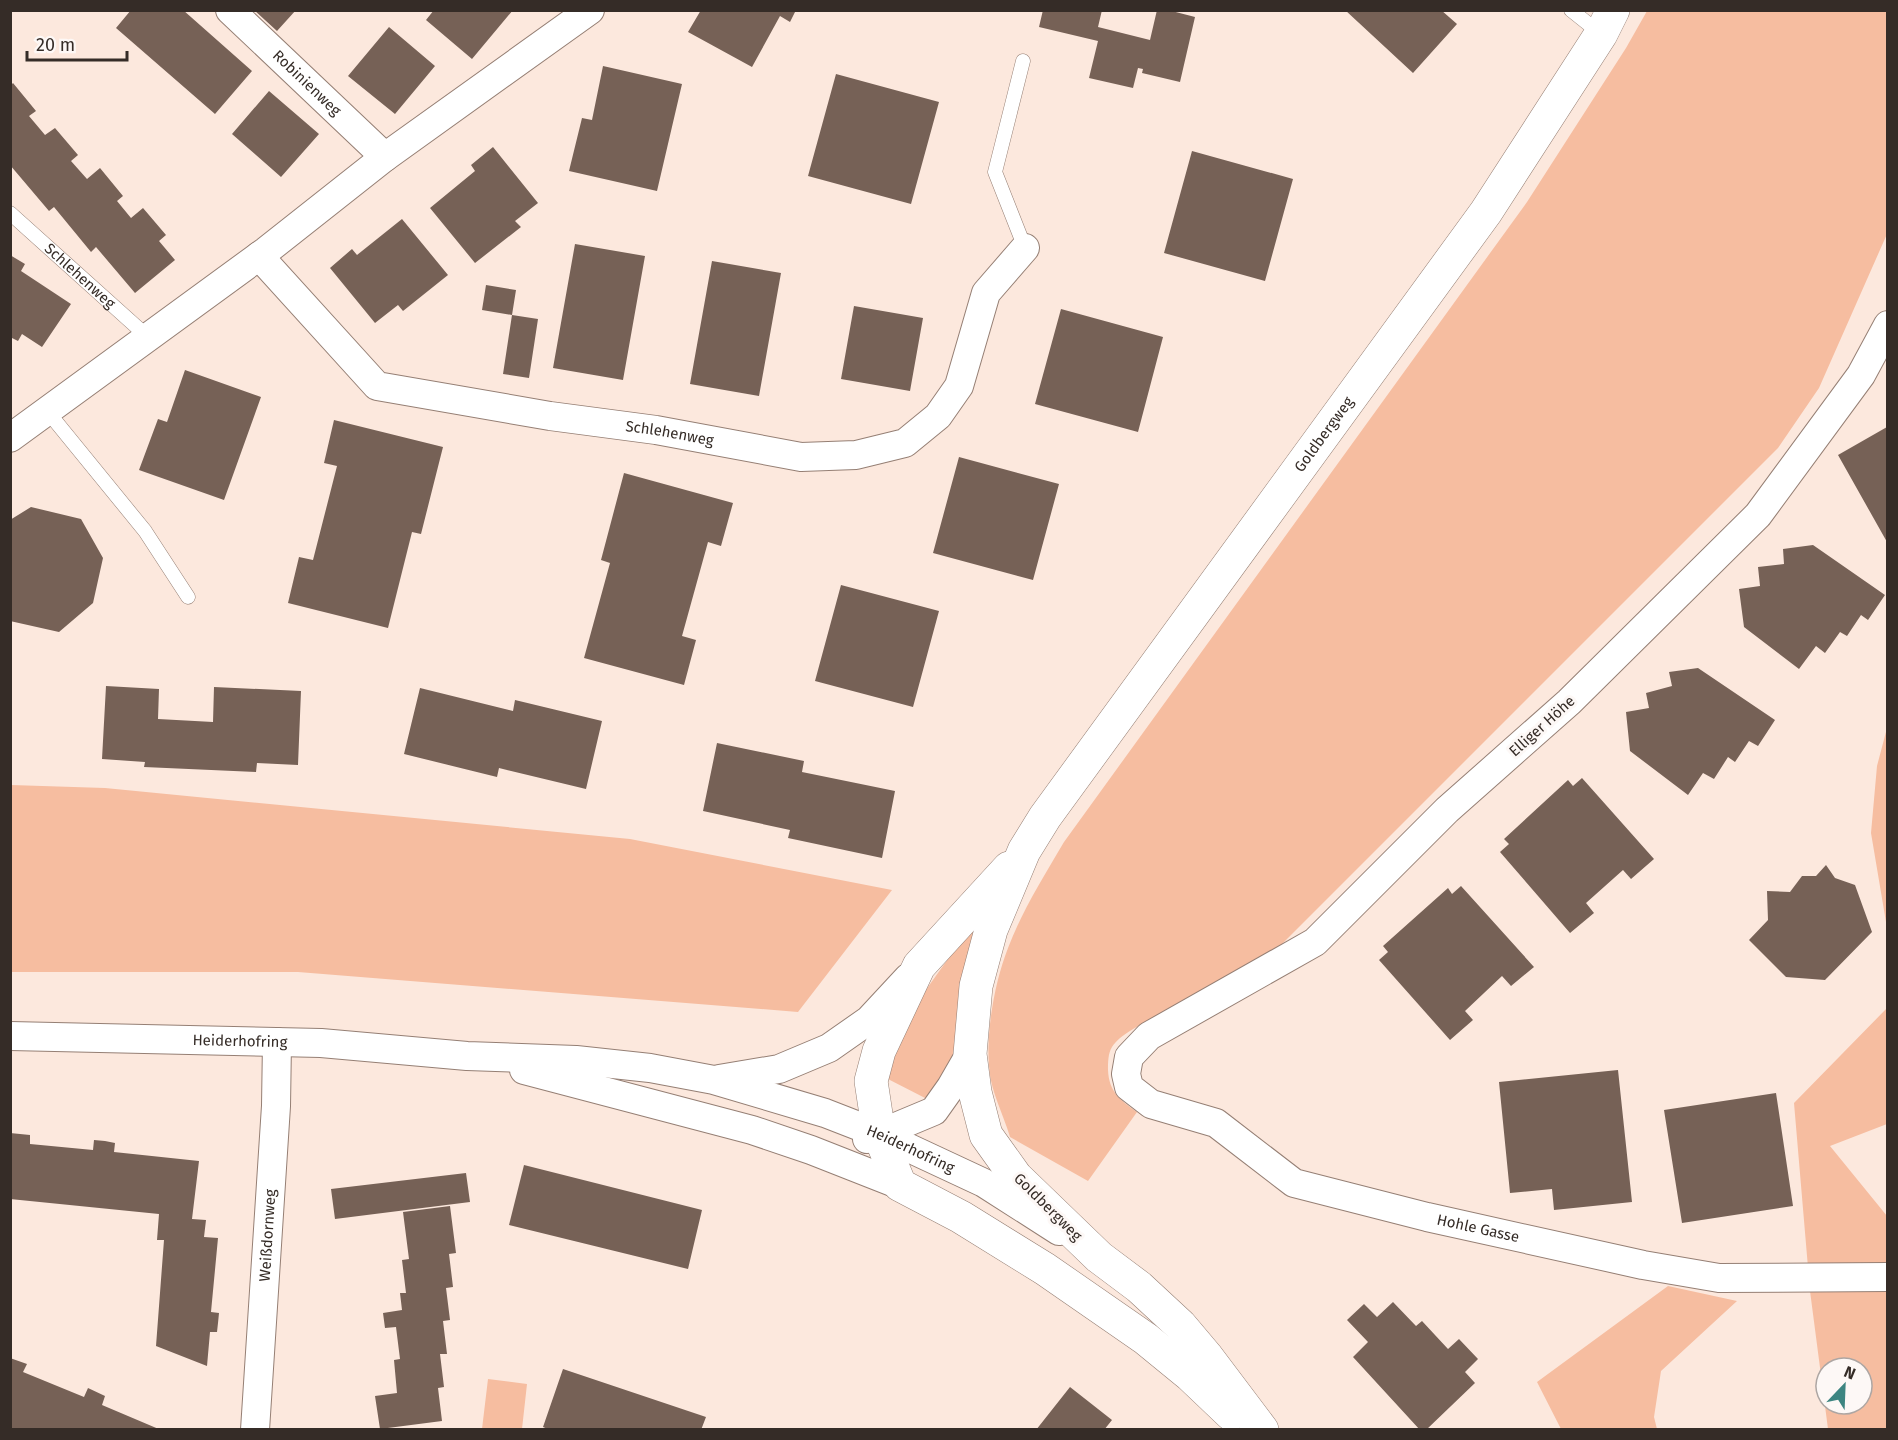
<svg xmlns="http://www.w3.org/2000/svg" width="1898" height="1440" viewBox="0 0 1898 1440" font-family="'Fira Sans',sans-serif">
<style>
.green{fill:#f6bda0;fill-rule:evenodd}
.building{fill:#766156}
.lines{fill:none;stroke-linecap:round;stroke-linejoin:round}
.service-casing{stroke:#957f74;stroke-width:15}
.minor-casing{stroke:#957f74;stroke-width:30}
.tertiary-casing{stroke:#957f74;stroke-width:34}
.service{stroke:#fff;stroke-width:14}
.minor{stroke:#fff;stroke-width:28}
.tertiary{stroke:#fff;stroke-width:33}
.labels{text-anchor:middle;dominant-baseline:central;stroke-width:6;stroke-linejoin:round;paint-order:stroke}
.street-label{font-size:15px;fill:#352c27;stroke:#fdf8f6}
</style>
<rect width="100%" height="100%" fill="#fce8dd"/>
<path class="green" d="M1647,11H1887V234L1819,388L1778,448L1277,949C1251,965 1226,983 1199,998C1176,1012 1126,1025 1112,1047C1108,1053 1108,1063 1108,1070C1109,1092 1120,1100 1137,1112L1088,1181L1010,1137C1003,1113 990,1090 989,1066C986,1030 995,981 1008,948C1022,911 1044,876 1064,842L1527,202L1626,48Z
M1887,728V928L1871,833L1877,766Z
M11,785L105,788L630,839L892,890L798,1012L298,972H11Z
M985,907L960,1037L952,1061L927,1099L884,1077L908,1015Z
M1887,1008V1124L1830,1146L1887,1216V1429H1828L1810,1291L1794,1103ZM1826,1368H1862V1404H1826Z
M1668,1286L1737,1301L1661,1371L1654,1417L1657,1429H1561L1537,1382Z
M488,1379L527,1384L522,1429H482Z"/>
<path class="building" d="M131,10H183L252,71L215,114L116,28Z
M254,10H296L277,31Z
M434,10H513L472,59L426,20Z
M701,10H796L790,22L780,16L752,67L688,32Z
M1043,10H1102L1098,27L1150,40L1157,10H1168L1195,17L1180,82L1142,73L1143,69L1138,68L1133,88L1089,78L1098,41L1039,27Z
M1345,10H1441L1457,24L1413,73Z
M389,27L435,66L395,114L348,76Z
M603,66L682,84L657,191L569,171L582,118L592,120Z
M836,74L939,102L911,204L808,176Z
M13,83L36,111L29,116L45,135L55,128L78,155L71,161L87,179L100,168L123,196L117,201L131,218L143,208L166,235L159,241L175,260L135,293L96,247L91,252L54,207L49,211L10,165V86Z
M269,91L319,134L281,177L232,134Z
M493,147L538,203L515,221L521,227L475,263L430,208L475,171L471,165Z
M1192,151L1293,179L1265,281L1164,253Z
M402,219L448,275L403,311L398,305L375,323L330,268L352,249L357,255Z
M575,244L645,256L623,380L553,368Z
M10,255L25,264L21,271L71,304L42,347L22,334L18,341L10,337Z
M712,261L781,273L759,396L690,384Z
M486,285L516,290L512,315L482,310Z
M854,306L923,318L910,391L841,379Z
M1061,309L1163,337L1138,432L1035,404Z
M512,315L538,319L529,378L503,374Z
M185,370L261,397L224,500L139,470L158,419L167,422Z
M334,420L443,447L421,534L412,532L388,628L288,603L299,557L313,560L337,466L324,463Z
M1887,427V542L1838,455Z
M959,457L1059,484L1033,580L933,553Z
M624,473L733,503L721,546L708,542L682,636L696,640L684,685L584,658L610,563L601,560Z
M31,507L81,519L103,558L93,603L59,632L10,621V520Z
M1813,545L1885,595L1868,620L1861,615L1847,636L1840,632L1825,653L1816,646L1799,669L1744,627L1739,589L1760,586L1758,567L1784,564L1783,549Z
M841,585L939,611L913,707L815,681Z
M1698,668L1775,720L1758,746L1749,741L1735,762L1728,757L1714,779L1703,773L1688,795L1630,751L1626,712L1649,708L1646,693L1672,686L1669,672Z
M106,686L159,689L158,719L213,722L214,687L301,691L298,765L257,763L256,772L144,767L145,762L102,759Z
M420,688L513,711L515,700L602,721L586,789L499,768L497,777L404,754Z
M717,743L804,761L802,772L895,791L882,858L788,838L790,830L703,811Z
M1582,778L1654,859L1631,879L1623,870L1586,903L1594,913L1570,933L1500,852L1509,844L1504,839L1568,780L1573,786Z
M1826,865L1835,878L1855,885L1872,932L1825,980L1786,977L1749,940L1768,920L1767,891L1790,892L1802,876H1816Z
M1461,886L1534,967L1511,986L1502,976L1465,1011L1473,1020L1450,1040L1379,960L1388,952L1383,946L1448,888L1452,894Z
M1618,1070L1632,1202L1554,1210L1552,1189L1510,1193L1499,1082Z
M1776,1093L1793,1206L1682,1223L1664,1110Z
M10,1133L30,1135V1144L93,1150L94,1140L105,1141L115,1143L114,1152L199,1161L192,1219L206,1220L204,1237L218,1238L211,1312L219,1313L218,1323L217,1332H210L207,1366L156,1346L164,1240H157L159,1214L10,1199Z
M524,1165L702,1210L688,1269L509,1225Z
M466,1173L470,1202L335,1219L331,1189Z
M450,1206L456,1253L449,1254L453,1287L446,1288L450,1320L443,1321L447,1354H440L444,1387L438,1388L442,1421L380,1429L375,1396L397,1393L394,1360L400,1359L396,1327L385,1328L383,1313L402,1310L400,1293H406L402,1260L409,1259L403,1212Z
M1393,1302L1416,1326L1422,1321L1448,1349L1459,1339L1478,1359L1465,1372L1475,1383L1426,1430H1420L1353,1357L1368,1342L1347,1320L1364,1304L1377,1317Z
M10,1358L27,1364L23,1372L84,1397L88,1388L105,1396L102,1405L161,1430H10Z
M563,1369L706,1417L701,1430H550L543,1427Z
M1070,1387L1112,1420L1104,1430H1036Z"/>
<g class="lines">
<g class="service-casing">
<g id="service">
<path d="M1571,10L1601,34"/>
<path d="M1023,61L995,172L1025,248"/>
<path id="s1" d="M10,213L149,338"/>
<path d="M48,412L145,531L188,597"/>
</g>
</g>
<g class="minor-casing">
<g id="minor">
<path id="s2" d="M230,10L385,157"/>
<path id="s3" d="M259,256L377,386L550,416L656,430L801,457L856,455L905,443L938,416L959,386L986,293L1025,248"/>
<path id="s4" d="M1888,325L1861,375L1758,515L1569,702L1447,810L1315,942L1149,1036L1129,1057L1126,1074L1129,1087L1151,1104L1216,1123L1294,1183L1427,1217L1643,1265L1719,1278L1888,1277"/>
<path d="M10,438L266,251L385,157L590,10"/>
<path id="s5" d="M10,1036L321,1043L467,1056L576,1060L650,1068L714,1080L825,1113L879,1134L984,1183L1059,1231"/>
<path d="M524,1070L752,1130L811,1150L900,1185"/>
<path d="M719,1079L779,1069L829,1048L869,1020L908,978"/>
<path d="M867,1139L934,1111L951,1087L970,1054"/>
<path id="s6" d="M255,1430L276,1106L277,1042"/>
</g>
</g>
<g class="tertiary-casing">
<g id="tertiary">
<path d="M1009,868L919,966L879,1051L871,1081L879,1134L900,1185L961,1217L1045,1269L1146,1339L1190,1375L1231,1414"/>
<path id="s7" d="M1262,1430L1207,1357L1180,1325L1139,1287L1099,1257L1016,1177L986,1135L975,1092L970,1054L976,986L991,930L1024,851L1045,817L1486,212L1601,34L1613,10"/>
</g>
</g>
<use href="#service" class="service"/>
<use href="#minor" class="minor"/>
<use href="#tertiary" class="tertiary"/>
</g>
<g class="labels">
<g class="street-label">
<text stroke="none"><textPath href="#s2" startOffset="106">Robinienweg</textPath></text>
<text stroke="none"><textPath href="#s1" startOffset="94">Schlehenweg</textPath></text>
<text stroke="none"><textPath href="#s3" startOffset="472">Schlehenweg</textPath></text>
<text stroke="none"><textPath href="#s7" startOffset="1214">Goldbergweg</textPath></text>
<text transform="translate(1542 726) rotate(-42)">Elliger Höhe</text>
<text stroke="none"><textPath href="#s5" startOffset="230">Heiderhofring</textPath></text>
<text stroke="none"><textPath href="#s5" startOffset="915">Heiderhofring</textPath></text>
<text transform="translate(1048 1207) rotate(45)">Goldbergweg</text>
<text stroke="none"><textPath href="#s4" startOffset="1480">Hohle Gasse</textPath></text>
<text stroke="none"><textPath href="#s6" startOffset="195">Weißdornweg</textPath></text>
</g>
</g>
<rect width="1898" height="1440" fill="none" stroke="#352c27" stroke-width="24"/>
<g transform="translate(1844 1386) rotate(23)"><circle r="28" fill="#fdf8f6" stroke="#ada6a3" stroke-width="1.5"/>
<path d="M0-4.5L10 22L0 15L-10 22Z" fill="#3d8581"/>
<text y="-9" font-size="16" font-weight="bold" text-anchor="middle" fill="#352c27">N</text>
</g>
<path d="M27 51v9h100v-9" fill="none" stroke="#352c27" stroke-width="3"/>
<text x="36" y="51" font-size="18" fill="#352c27" stroke="#fdf8f6" stroke-width="4.5" paint-order="stroke">20 m</text>
</svg>
